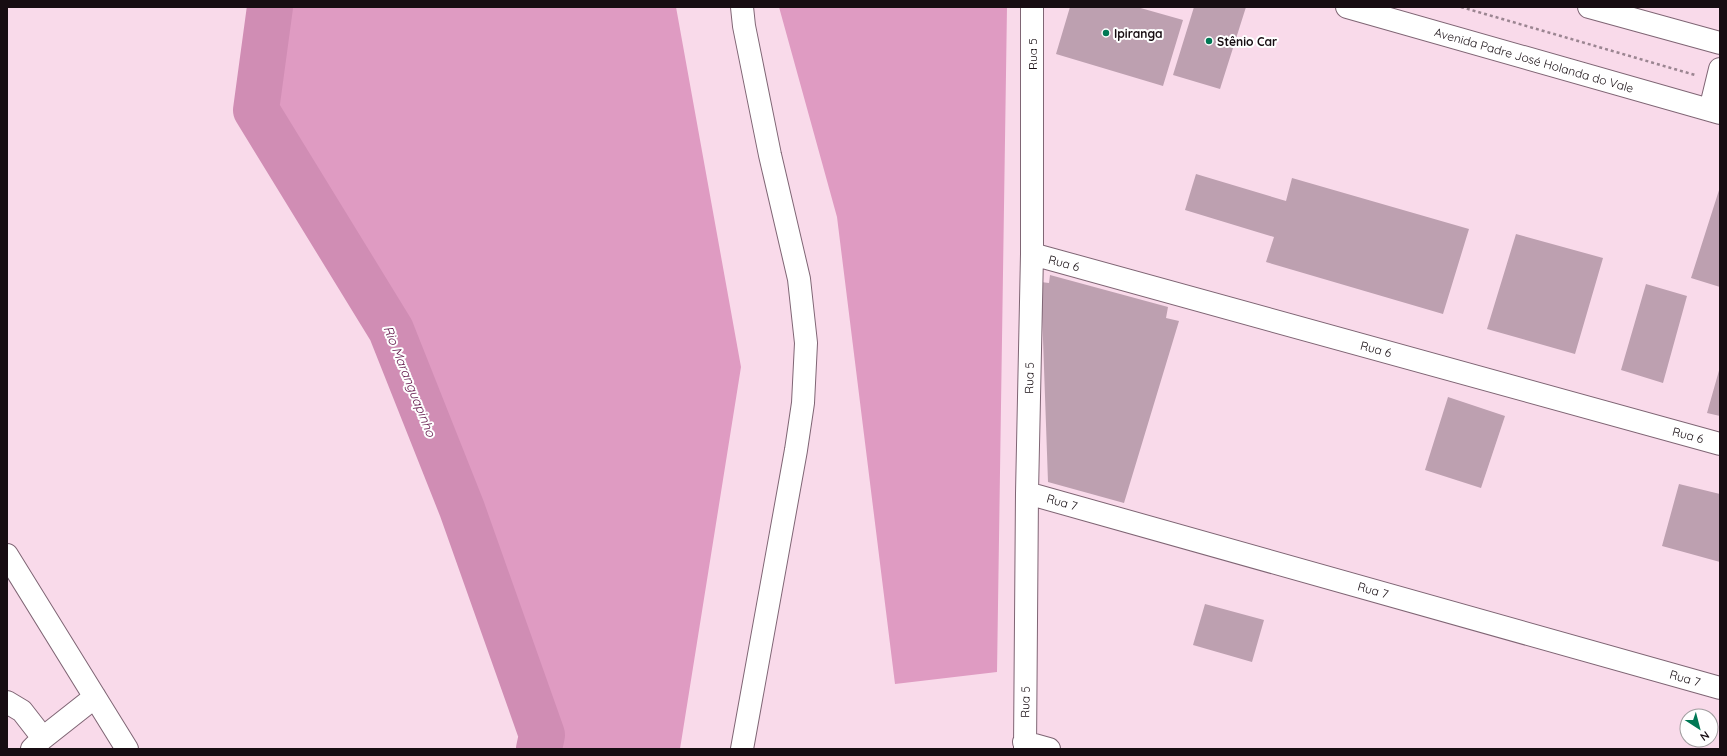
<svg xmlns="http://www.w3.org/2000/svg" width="1727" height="756" viewBox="0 0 1727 756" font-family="Quicksand,sans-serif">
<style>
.forest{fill:#df9bc2}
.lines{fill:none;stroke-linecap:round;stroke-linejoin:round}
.river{stroke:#d08db4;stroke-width:46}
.building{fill:#bda0b0}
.minor-casing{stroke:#7f6574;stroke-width:24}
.major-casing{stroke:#7f6574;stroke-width:24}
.path{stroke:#9b8591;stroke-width:2.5;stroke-dasharray:3 3;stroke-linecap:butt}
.minor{stroke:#fff;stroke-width:22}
.major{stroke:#fff;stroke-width:22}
.poi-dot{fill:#007855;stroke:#fff;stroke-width:1.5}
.labels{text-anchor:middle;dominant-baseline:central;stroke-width:4;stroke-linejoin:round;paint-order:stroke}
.poi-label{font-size:12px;font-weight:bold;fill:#170d12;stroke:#fff;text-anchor:start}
.street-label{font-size:12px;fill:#170d12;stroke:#fff}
.water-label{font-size:13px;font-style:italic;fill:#621449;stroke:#fff}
</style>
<rect width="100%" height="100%" fill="#f9daea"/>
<path class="forest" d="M270,7H676L741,367L680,749H539L542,735L462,509L391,330L256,110Z
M779,7H1007L997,672L895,684L837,217Z"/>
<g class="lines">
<path class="river" d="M270,7L256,110L391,330L462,509L542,735L539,749"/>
</g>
<path class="building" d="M1070,7H1137L1183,20L1163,86L1056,54Z
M1194,7H1246L1220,89L1173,75Z
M1196,174L1286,201L1292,178L1469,229L1443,314L1266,262L1274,237L1185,210Z
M1720,187V287L1691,278Z
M1516,234L1603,258L1575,354L1487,329Z
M1050,275L1168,307L1166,318L1179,321L1124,503L1048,482L1041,282L1049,283Z
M1646,284L1687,296L1663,383L1621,370Z
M1720,367V416L1707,413Z
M1448,397L1505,416L1481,488L1425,470Z
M1679,484L1720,494V562L1662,546Z
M1205,604L1264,620L1252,662L1193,645Z"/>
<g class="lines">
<g class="minor-casing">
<path id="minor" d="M1032,254L1720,444
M1027,493L1720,688
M7,555L127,749
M7,702L22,711L43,738
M1024,742L1049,749
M32,749L43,738L95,697
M742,749L796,450L803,403L806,343L799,279L770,155L744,26L742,7
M1025,749L1027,493L1032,254V7"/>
</g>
<g class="major-casing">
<path id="major" d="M1347,7L1720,113
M1589,7L1720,43
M1710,110L1720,69"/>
</g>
<path class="path" d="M1461,7L1695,75"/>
<use href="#minor" class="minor"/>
<use href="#major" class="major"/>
</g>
<g class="poi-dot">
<circle cx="1106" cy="33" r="4"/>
<circle cx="1209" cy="41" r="4"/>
</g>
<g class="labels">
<g class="poi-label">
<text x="1114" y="33">Ipiranga</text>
<text x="1217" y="41">Stênio Car</text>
</g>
<g class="street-label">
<text transform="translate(1032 54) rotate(-90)">Rua 5</text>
<text transform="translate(1534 60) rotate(16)">Avenida Padre José Holanda do Vale</text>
<text transform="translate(1064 263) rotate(15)">Rua 6</text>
<text transform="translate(1376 349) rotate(15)">Rua 6</text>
<text transform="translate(1029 378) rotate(-89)">Rua 5</text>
<text transform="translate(1688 435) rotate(15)">Rua 6</text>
<text transform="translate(1062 502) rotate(16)">Rua 7</text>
<text transform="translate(1373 590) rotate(16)">Rua 7</text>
<text transform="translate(1685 678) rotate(16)">Rua 7</text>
<text transform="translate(1025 702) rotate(-89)">Rua 5</text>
</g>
<g class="water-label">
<text transform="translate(410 381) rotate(68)">Rio Maranguapinho</text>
</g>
</g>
<rect width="1727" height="756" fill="none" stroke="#170d12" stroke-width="16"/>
<g transform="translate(1699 728) rotate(144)"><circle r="19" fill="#ffffff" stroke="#a29ea0"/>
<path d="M0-3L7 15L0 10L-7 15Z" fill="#007855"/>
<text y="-6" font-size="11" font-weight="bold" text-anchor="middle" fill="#170d12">N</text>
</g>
</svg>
